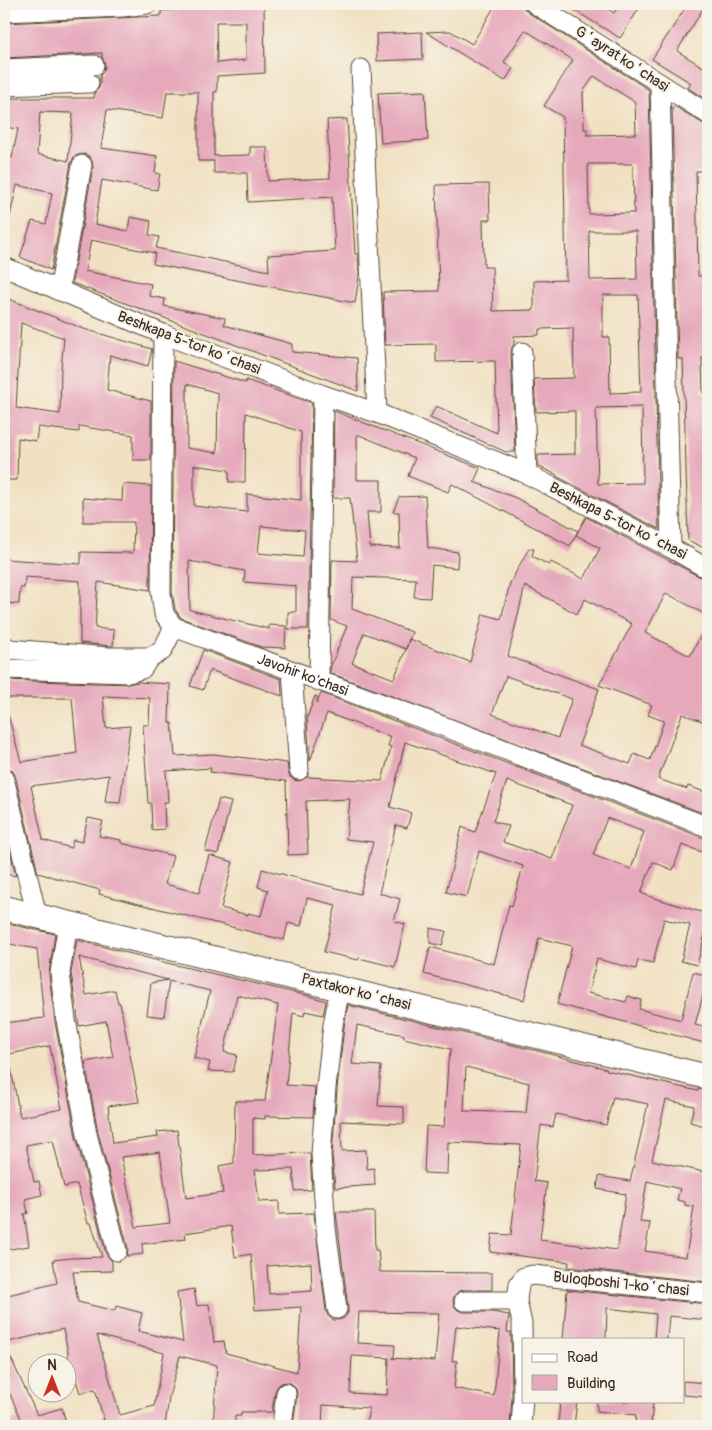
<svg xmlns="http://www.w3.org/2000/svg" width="712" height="1430" viewBox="0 0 712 1430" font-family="Pangolin,sans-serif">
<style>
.building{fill:#e6a9bc;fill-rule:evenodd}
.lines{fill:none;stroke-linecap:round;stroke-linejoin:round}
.minor-casing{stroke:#564537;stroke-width:21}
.major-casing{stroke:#564537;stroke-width:26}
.minor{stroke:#fff;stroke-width:19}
.major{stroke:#fff;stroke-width:24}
.labels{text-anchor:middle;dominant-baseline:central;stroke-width:4;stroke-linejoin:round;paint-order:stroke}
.street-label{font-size:15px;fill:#3b2a1e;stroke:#f7f3e8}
</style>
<rect width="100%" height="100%" fill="#f7f3e8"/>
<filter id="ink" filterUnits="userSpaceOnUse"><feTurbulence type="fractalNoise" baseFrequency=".02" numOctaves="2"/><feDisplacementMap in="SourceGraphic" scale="10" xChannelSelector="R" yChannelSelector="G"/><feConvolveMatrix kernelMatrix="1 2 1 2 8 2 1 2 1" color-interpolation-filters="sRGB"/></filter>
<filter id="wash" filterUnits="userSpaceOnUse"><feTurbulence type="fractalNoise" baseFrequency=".0096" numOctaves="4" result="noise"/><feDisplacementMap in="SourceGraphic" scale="20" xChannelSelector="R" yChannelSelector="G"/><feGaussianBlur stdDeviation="1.12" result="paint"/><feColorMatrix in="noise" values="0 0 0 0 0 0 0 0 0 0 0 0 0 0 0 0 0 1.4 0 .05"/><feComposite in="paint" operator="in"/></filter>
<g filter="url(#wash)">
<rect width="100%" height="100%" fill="#f1e1c2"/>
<g id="blocks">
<path class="building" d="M222,4H264L265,73L217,76V92H214V156L250,155V147H267L268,181L330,178L327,120L347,119L355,254H358L359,276L355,303L153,264L155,253L91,240L85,271L151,284L149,296L165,299L164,306L225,318L224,325L292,344V352L357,358L358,391L72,283L93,167L92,161L89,156L84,154L78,155L74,157L71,163L51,270L20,257L32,221L46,224L52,193L17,185L10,216L4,215V157L12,158L18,129L4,127V98H94L95,92L99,88L100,83V75L104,71L105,65L102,57V53L4,58V23L161,16V11L213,6ZM216,22H246V60L217,63ZM167,92H198V161H214V173H247L248,202L332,197L335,251L268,255L269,271L156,248L159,237L149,235L151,221L130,217L128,231L95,224L102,180L157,190L160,174L155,173L157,156L101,148L107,110L163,118ZM40,112L73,113L68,161L37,154Z
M496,4H524L525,10L529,13L649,90L659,529L556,476L557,475L538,466V455L575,454V411L536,412L534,379L574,378L573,328L539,329V335L514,336V344L512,347L511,352L515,452H506L430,418L436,406L497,433L495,361L436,362V344L385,345L383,292L439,291L436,185L489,184L490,220H483L484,267H492L493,311L534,310V281L566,280L563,117L544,106L573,60L525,30L504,62L513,68L505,81L426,32L450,31L472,44ZM594,76L635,102L636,134L587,135V129H584L583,92ZM588,164H633L634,213L589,214ZM589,231H636L637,279L590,280ZM603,295H638L641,392L610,393L609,337H603ZM642,407L643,483L598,484L596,408Z
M564,4H599L614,13L620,4H642L620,38Z
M688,4H706L677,51L708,70V101L688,88L691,83L652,59Z
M422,32L423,59L377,61L376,34Z
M425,91L428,140L381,143L378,93Z
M674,106L702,123L708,125V171H696L698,276H708V358H702L703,393H708V474H706L708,550L688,540L683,359H678L672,109Z
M4,297L84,329L152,349L148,366L110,355L107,390L151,401V460H133V435L79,426V432L38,427L36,441L18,438L17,480H4ZM21,323L64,338L61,369L60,414L16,408Z
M174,361L246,383V380L312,403L308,629H288V612H296V586L244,582L245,571L189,561L190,610L269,629V625L286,626L285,648L261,647L181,618L175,609L172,592ZM187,384L218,393L217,453L187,448ZM246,413L301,432V500L247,494V512L194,506V465L229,470V482H245ZM261,526L305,530L303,557L258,553Z
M334,411L480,468L474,482L516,498L578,531L570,546L452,484L448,492L408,476L415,458L357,434V480H381V512H367L370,547L400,548L399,512H393L399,497L425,496L428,548L458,552L457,568L432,565L430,598L414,597L416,579L353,577L352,609L412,632L406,649L409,639L470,662L483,614L501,619L510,583L529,548L534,549L532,556L549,565L551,562L584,579L600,548L576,535L586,517L708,581V616L666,593L645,633L690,656L708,622V723L682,714L658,779L687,789L688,786L708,793V815L330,673V668L347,626L331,620L332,560L357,561L350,498H333ZM525,586L577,614L585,599L632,624L599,685L652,705L648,715L664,721L650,760L634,754L630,764L579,745L599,689L508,656ZM364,633L406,649L394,679L352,663ZM506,676L572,699L558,738L492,714Z
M123,484L151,486L150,590L98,582L95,628L114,630L113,646L80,643V581L25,577L24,588H20L19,604L4,603V559L81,564V552L133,553L134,522H83V498L122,501Z
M203,650L281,679L282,696L210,670L203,690L190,686Z
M4,680L129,684L137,682L170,684L169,723H172L175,756L214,754L287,763L289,776L294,780L299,781L307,777L382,781L391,747L388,746L391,737L327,713L310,761L307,718L315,696H317V704L321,693L704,838H708V854L682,845L673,870L653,862L641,893L654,898L708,914V931L706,930L697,965L681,961L690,925L664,919L653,963L638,960L636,969L597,959L588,993L626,1002L628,996L641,1000L639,1009L681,1020L693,972L708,976L695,1025L708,1028V1044L557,1004L572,946L539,938L524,1000L424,974L430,947L494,964L509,905L512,906L523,866L479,851L467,897L446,892L462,827L475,832L496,774L405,742L390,807L411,813L407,828L396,825L379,893L400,899L394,921L405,924L395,967L359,958L358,960L324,952L336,905L307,898L301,926L288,923L284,940L99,894L100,890L38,873L15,775L12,770L4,767V715H8L21,762L77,753L72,698H4ZM103,696L150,698L149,725H143L148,803H151L152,830L165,829L164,802H168L166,771L211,768L210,772L286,781L288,855L308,854L306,801L350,799L346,839L373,842L360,894L262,869L258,887L268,890L261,916L248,913V915L221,908L233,862L209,855L199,893L165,884L173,856L121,843V840L99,836L103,821L88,818L82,842L73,840L71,848L43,840L31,786L109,775L105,802L120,803L130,726L106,728ZM507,781L572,805L552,859L503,842L509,826L493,821ZM607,818L644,832L631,869L593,855Z
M219,799L231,802L218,854L205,851Z
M4,825L16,876L4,873Z
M4,923L55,934L49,974L55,1022L76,1137L106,1254L109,1258L112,1261V1271L73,1272L78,1302L115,1311L116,1306L142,1313L138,1331L183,1342L177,1292L194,1289L197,1306L209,1304L214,1342L224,1341L226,1353L297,1372L301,1307L255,1310L251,1254L235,1257L231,1226L185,1233L186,1239L142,1244L143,1254L127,1256L128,1248L98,1132L85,1062L113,1057L106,1021L79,1026L71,973L77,940L167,963L309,996L326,1001L323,1015L305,1011L304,1016L293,1013L286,1085L315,1087L313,1117L265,1116V1119L253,1118V1155L310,1153L312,1190L295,1191L293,1169L255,1170L259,1202L279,1201V1214L314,1213L326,1311L328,1316L333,1320H339L344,1318L348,1313V1308L336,1212H374L375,1250H378L380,1272L492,1273V1290H464L459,1291L455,1295L453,1301L455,1307L458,1310L464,1312H492L509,1315L507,1332H511L512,1397L510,1426H366L369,1408L323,1405L322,1426H293L297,1394L296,1389L292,1384L287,1382L281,1383L277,1387L275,1392L272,1412H241V1416H235V1426H213L217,1365L180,1356L169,1397L165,1426H96L95,1422L104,1420L95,1389L80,1393L74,1373L68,1375V1352L63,1329L4,1343L37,1415L62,1408L67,1426H12L11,1421L21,1419L4,1381V1296L57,1283L53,1260L71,1258L102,1257L91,1223H88L77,1184L64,1187L53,1140L26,1145L34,1182L39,1181L42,1195L25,1199L28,1213L24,1214L29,1246L4,1250V1069L11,1068L20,1117L62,1109L50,1046L4,1055V1023L44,1018L37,949L4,943ZM79,957L168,980L151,983L147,1015L164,1017L169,981L210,991L194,1058L210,1062L208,1071L233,1072L237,1055L224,1052L237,995L278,1005L265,1101H235L234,1163L219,1166L223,1193L186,1198L177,1130L157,1132L158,1137L113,1143L108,1106L139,1102L120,1003H118L115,990L86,995ZM160,1152L170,1223L136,1227L121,1157ZM311,1263L312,1291L269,1294L267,1266ZM359,1312L439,1313L435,1361L392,1358H394L395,1345L357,1343ZM456,1326L500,1331L494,1396L454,1388L457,1361H452ZM97,1335L164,1353L154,1406L120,1415ZM352,1356L389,1358L387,1395L350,1393Z
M430,928L446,931L442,946L430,943Z
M348,1005L546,1053L607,1069L606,1070L698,1091V1089L708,1090V1127L690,1122L694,1106L666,1100L652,1160L708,1173V1282L568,1267L569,1262L490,1252L492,1234L511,1235L521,1145L448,1142L447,1174L424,1173L426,1126L444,1127L448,1062L451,1049L404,1038V1035L357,1025L352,1064L381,1066L378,1106L404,1107V1124L341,1121L342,1151L366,1150L367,1169L374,1168L375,1185L335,1188L332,1155L337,1089L344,1027ZM466,1067L529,1083L526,1113L464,1111ZM613,1097L648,1104L630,1181L599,1176L597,1189L626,1194L617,1250L540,1240L547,1183L534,1181L541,1125L553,1127L556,1114L606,1125ZM647,1181L680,1189L677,1200L685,1202V1205L694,1207L686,1257L645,1251L650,1223L640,1222Z
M567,1290L708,1304V1320L669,1316L667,1339H654L656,1314L607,1308L606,1339H563Z
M683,1381L708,1383V1397L683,1395Z
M560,1401H577L574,1426H558Z
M597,1401H653L651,1426H635L636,1415L597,1411Z"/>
</g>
</g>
<g filter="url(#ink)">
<use href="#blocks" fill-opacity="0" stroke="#564537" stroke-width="1"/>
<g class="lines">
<g class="minor-casing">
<g id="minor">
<path d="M535,4L708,114"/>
<path d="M4,12L123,7L147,4"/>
<path d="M4,69L94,65"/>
<path d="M361,69L377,413"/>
<path d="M660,84L671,548"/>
<path d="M4,86L89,83"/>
<path d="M4,267L163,334L323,395L377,413L527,474L671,548L708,569"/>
<path d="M59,291L82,165"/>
<path id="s1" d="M163,334L161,593L164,614L174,627L445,727L708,827"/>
<path d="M522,352L527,474"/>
<path d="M4,645L9,649L109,657H150L162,651L174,627"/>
<path d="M4,669L129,673L142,669L150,657"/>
<path d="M292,671L299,770"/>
<path d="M319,681L323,395"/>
<path d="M4,778L37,916"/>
<path d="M68,923L60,973L66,1020L87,1134L117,1251"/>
<path d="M464,1301H517"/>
<path d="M337,1309L326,1228L321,1155L326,1088L333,1025L340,988"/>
<path d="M282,1426L286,1393"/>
<path d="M521,1426L523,1397L522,1323L517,1301L518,1292L519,1284L524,1277L533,1275L708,1293"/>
</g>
</g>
<g class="major-casing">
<path id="major" d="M4,908L708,1077"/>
</g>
<use href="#minor" class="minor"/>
<use href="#major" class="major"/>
</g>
</g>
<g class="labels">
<g class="street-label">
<text transform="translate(622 59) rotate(33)">Gʻayrat koʻchasi</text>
<text transform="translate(189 343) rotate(21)">Beshkapa 5-tor koʻchasi</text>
<text transform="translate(618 521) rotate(27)">Beshkapa 5-tor koʻchasi</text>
<text stroke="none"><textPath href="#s1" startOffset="434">Javohir ko'chasi</textPath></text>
<text transform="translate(356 992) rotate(14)">Paxtakor koʻchasi</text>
<text transform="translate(621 1284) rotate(6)">Buloqboshi 1-koʻchasi</text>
</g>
</g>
<rect width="712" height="1430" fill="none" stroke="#f7f3e8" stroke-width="20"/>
<rect x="522" y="1338" width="162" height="65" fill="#f7f3e8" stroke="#aca397"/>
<rect x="532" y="1354" width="25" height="8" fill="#ffffff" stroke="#aca397"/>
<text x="567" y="1362" font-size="15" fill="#3b2a1e">Road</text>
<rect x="532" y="1375" width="25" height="15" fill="#e6a9bc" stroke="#aca397"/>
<text x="567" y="1388" font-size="15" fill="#3b2a1e">Building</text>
<g transform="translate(52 1378)"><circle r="24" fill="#f7f3e8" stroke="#aca397"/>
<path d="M0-4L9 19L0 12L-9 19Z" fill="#c8321e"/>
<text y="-8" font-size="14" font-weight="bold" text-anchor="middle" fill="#3b2a1e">N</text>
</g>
</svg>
